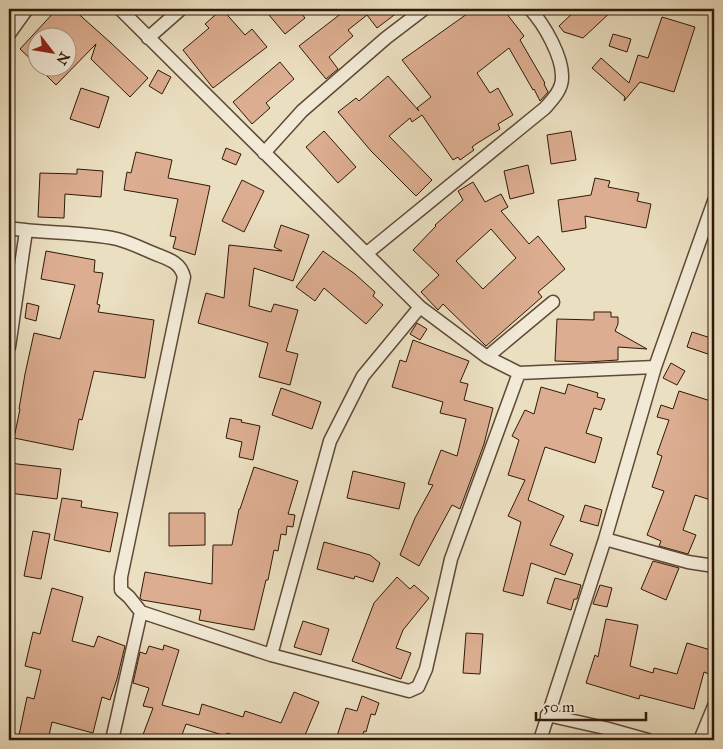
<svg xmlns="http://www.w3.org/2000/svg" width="723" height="749" viewBox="0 0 723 749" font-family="'IM FELL Great Primer',serif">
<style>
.building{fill:#dcad90;stroke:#2f1908;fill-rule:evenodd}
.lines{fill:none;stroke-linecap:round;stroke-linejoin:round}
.minor-casing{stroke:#5e4a36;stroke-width:15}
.minor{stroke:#f2ead7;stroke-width:12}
</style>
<rect width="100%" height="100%" fill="#ebdfc1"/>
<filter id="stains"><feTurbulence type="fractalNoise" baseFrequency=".004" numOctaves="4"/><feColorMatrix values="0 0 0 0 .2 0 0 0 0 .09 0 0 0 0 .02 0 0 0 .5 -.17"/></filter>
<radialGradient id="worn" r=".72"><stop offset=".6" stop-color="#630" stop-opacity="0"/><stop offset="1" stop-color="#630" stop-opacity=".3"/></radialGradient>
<path class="building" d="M57,9H73L111,43L148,78L130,97L91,59L96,44L56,85L39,68H68V38H38V66L20,49Z
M222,9L245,35L252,29L267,47L213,88L183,50L209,28L205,24Z
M277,9H298L305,18L285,34L269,15Z
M347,9H402L377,28L367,15L348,30L353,36L329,57L338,69L326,79L299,46Z
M474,9H503L524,36L520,40L545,83L544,84L548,92L540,101L534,89L533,90L509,48L477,73L490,93L498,88L513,115L498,124L500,129L476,144L472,147L474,150L460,160L458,157L453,160L422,115L412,122L410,118L389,136L432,180L416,196L371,151L338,112L356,98L359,101L388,76L419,111L417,108L431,97L402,60Z
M577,9H614L583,38L564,32L559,26Z
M662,17L695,27L674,92L640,82L624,101L625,97L592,68L601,58L629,83L638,55L648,58Z
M613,34L631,39L627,52L609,46Z
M280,62L294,79L266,103L270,108L252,124L233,102Z
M158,70L171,77L162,94L149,86Z
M81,88L109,97L99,128L70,119Z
M324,131L356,167L338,183L306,147Z
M571,131L576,160L551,164L547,135Z
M226,148L241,154L236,165L222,159Z
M136,152L172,160L168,178L210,186L195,255L173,248L176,237L170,236L178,199L124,190L127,172L131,173Z
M528,165L534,193L510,199L504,171Z
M77,169L103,171L101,197L65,194L64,218L38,217L40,173L77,174Z
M595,178L610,181L608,187L639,193L637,201L651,204L646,228L585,216L586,228L562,232L558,200L591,195Z
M242,180L264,191L244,232L222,221Z
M473,182L485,202L501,194L508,207L501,211L529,244L538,236L565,269L538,292L542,297L486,346L443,304L438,310L421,292L439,275L413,250L436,226L435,225L463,200L458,191ZM491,229L516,258L483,289L456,261Z
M281,225L309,235L293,281L254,268L249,306L271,312L274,304L298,310L286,351L298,354L290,385L259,377L268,343L198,323L206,293L224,298L229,245L282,251L274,247Z
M46,251L95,260L94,272L103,273L97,304L100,305L98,312L154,320L145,378L94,371L82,420L79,419L73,450L14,438L20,409H19L25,374L34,333L60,339L75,285L41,279Z
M323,251L355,274L375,292L373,296L383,305L366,324L324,288L315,301L296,287Z
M27,303L39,306L36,321L25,318Z
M594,312H611V317H618V324L615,331L647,349L618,347V360L587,362L555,361L557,319L594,320Z
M417,323L427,329L420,340L410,334Z
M692,332L714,339V356L687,347Z
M413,340L469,361L460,382L468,384L464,400L493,408L484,444L460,509L452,505L419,566L400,555L415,518L433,485L428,484L441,450L457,456L466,419L440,413L443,402L392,387L400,360L406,362Z
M671,363L685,371L677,385L663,378Z
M568,384L598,393L597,397L605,399L601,410L594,408L586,433L602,438L595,463L545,447L528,500L564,516L550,545L573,554L565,575L531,563L523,596L503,591L521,522L508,516L525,480L508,475L519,440L512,436L525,410L534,414L541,387L565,394Z
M281,388L321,402L312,429L272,415Z
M679,391L714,402V501L695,495L683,530L696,535L688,554L659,546L661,541L647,535L664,491L652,487L662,456L657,454L669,420L657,417L661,405L673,409Z
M230,418L242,420L241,422L260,426L253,460L239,457L242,442L226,438Z
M9,463L61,469L57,499L9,493Z
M254,467L298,481L288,514L295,515L293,527L287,526L286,535L281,534L278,551L274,550L268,580H266L254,630L199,620L201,610L142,600L140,598L145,572L212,584L213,545H232L239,509H240Z
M353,471L405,483L399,509L347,498Z
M62,498L82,501L81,507L118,513L110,552L54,540Z
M585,505L602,510L598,526L580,521Z
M169,513H205V545L169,546Z
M33,531L50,534L41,579L24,576Z
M324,542L370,555L380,563L373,582L355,576L354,579L317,569Z
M653,561L679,568L666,600L641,589Z
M397,577L410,589L414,585L429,598L403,630L396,648L411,653L401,679L352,661L374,603Z
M555,578L581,585L577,599H574L571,610L547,603Z
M600,585L612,588L607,607L593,604Z
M52,588L83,597L72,641L94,647L98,636L125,646L117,679L110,700L102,697L93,733L52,722L48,740H18L27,697L34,699L41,670L25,666L33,632L40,634Z
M606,619L638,625L630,666L653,673L654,668L677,674L687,643L714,651L709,674L704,672L694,709L640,695L639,699L586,683L595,655L598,657Z
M303,621L329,629L321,655L294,647Z
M466,633L483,634L480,674L463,673Z
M164,645L179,650L162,705L199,715L202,704L243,717L245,711L281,723L294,692L319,702L303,740H249L227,733L226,736L186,724L180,740H141L153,708L143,706L149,688L133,683L140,652L146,654L149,646L163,650Z
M362,696L379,703L375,715L371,714L366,732L364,731L361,740H353L337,736L346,708L357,711Z"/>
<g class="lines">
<g class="minor-casing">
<path id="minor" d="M120,9L420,307L487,357L519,373L655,367
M9,34L27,9
M148,38L181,9
M264,153L302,111L386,38L424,9
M9,228C44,234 81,231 117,239C129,242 141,248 153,253C167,259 180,261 184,277L121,577V590L129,597L141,612L271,655L409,691L418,687L426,669L451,559L519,373
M367,253L545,108C552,100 562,90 562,78C563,57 544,24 530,9
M9,347L26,231
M487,357L553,302
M605,539L688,562L714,566
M271,655L330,441L363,376L420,307
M547,715L605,728L648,740
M112,740L141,612
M540,740L605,539L655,367L714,201
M700,740L714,706"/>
</g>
<use href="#minor" class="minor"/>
</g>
<rect width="723" height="749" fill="none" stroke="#ebdfc1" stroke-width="30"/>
<rect x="10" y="10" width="703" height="729" fill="none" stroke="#2f1908" stroke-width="2.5"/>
<rect x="15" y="15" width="693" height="719" fill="none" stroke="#2f1908"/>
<g transform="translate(52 52) rotate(121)"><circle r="24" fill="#f2ead7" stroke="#a49684"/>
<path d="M0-4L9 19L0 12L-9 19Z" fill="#8f2418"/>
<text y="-8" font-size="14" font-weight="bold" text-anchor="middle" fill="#2f1908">N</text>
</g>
<path d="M536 712v8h110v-8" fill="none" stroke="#2f1908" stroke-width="2.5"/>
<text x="543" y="712" font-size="15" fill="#2f1908" stroke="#f2ead7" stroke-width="4" paint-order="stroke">50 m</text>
<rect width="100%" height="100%" filter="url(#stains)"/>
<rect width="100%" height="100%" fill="url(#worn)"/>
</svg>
